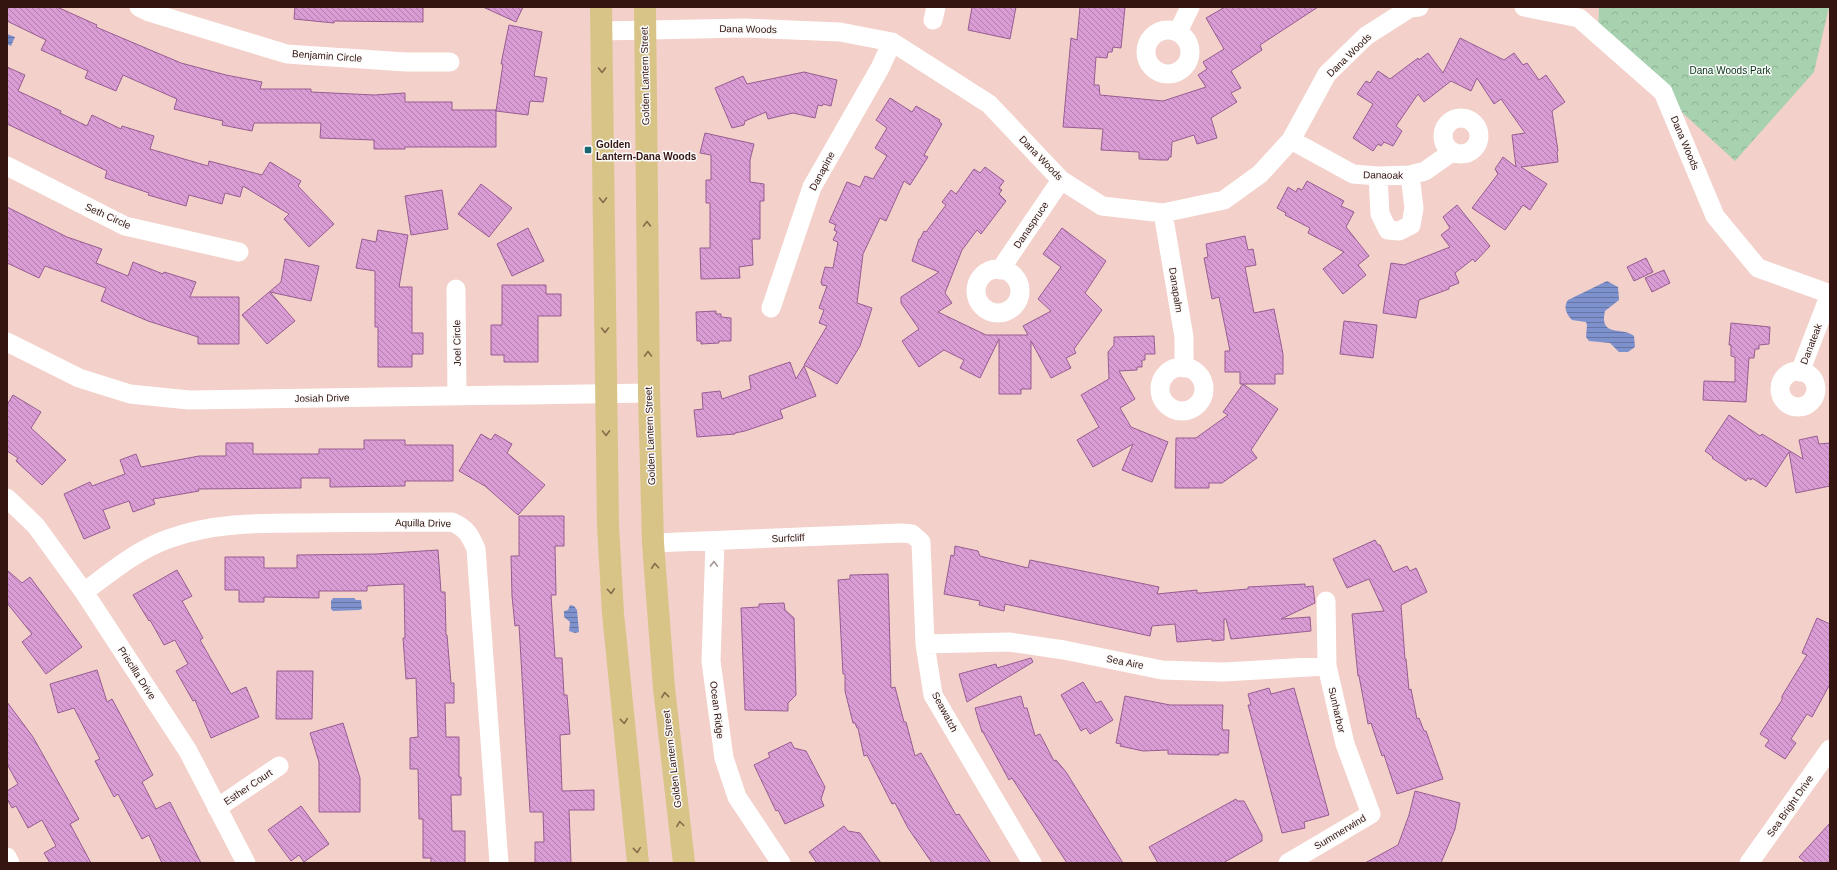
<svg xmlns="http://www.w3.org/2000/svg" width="1837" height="870" viewBox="0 0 1837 870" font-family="Helvetica,sans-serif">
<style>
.forest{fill:url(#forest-crowns)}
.water{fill:url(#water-rules)}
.building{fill:url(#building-back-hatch);stroke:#975d92}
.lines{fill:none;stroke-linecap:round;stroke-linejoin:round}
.minor{stroke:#fff;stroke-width:19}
.major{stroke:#d8c486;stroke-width:22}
.oneway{stroke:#866c4b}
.oneway2{stroke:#a49693}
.poi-dot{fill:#1b6671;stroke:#fafafa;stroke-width:1.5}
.labels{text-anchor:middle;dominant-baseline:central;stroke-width:3;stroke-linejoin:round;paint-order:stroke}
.street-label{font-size:10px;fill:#341510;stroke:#fafafa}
.park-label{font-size:10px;fill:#043314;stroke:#fafafa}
.poi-label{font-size:10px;font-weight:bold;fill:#341510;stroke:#fafafa;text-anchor:start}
</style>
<defs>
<pattern id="forest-crowns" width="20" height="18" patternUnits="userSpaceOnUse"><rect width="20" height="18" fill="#a7d1af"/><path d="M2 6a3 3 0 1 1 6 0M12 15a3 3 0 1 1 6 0" fill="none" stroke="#90b396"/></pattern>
<pattern id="water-rules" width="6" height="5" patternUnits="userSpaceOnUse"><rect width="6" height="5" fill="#7d91cd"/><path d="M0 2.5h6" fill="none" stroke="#6775a5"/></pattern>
<pattern id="building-back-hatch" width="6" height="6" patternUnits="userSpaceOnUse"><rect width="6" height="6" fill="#da9cd4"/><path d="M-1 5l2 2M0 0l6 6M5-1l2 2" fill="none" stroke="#b27eab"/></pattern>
</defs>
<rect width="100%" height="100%" fill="#f3d0c9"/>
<path class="forest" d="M1599,7H1829L1814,72L1735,161L1598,35Z"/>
<path class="water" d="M7,34L15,37L11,46L7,44Z
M1607,281L1618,287L1619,300L1605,311C1599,338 1622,326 1634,336L1635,347L1628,352H1619L1610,343L1589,341L1586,337L1587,325L1586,322L1572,320C1566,314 1563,307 1568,300Z
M333,598H354L356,600H361L362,609L359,610L333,611L331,609V601Z
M570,605L574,606L577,610L579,632L575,633L569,631L570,622L564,617V611L568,610Z"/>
<path class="building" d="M7,7H57L97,25L96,27L181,63L226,75L262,82L260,89H311V92L374,95L405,93V102H452V110H496V147H405V149H374V140L320,138L321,123H254L252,131L222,125L223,121L174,109L177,99L123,75L116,91L85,78L88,71L41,50L46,40L7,21Z
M295,7H423V22L334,21V23L294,19Z
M483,7H523L516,22Z
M972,7H1016L1010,39L968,30Z
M1080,7H1125L1121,48L1113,47L1112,52H1108L1107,58L1096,57L1094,85H1099L1100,95L1163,101L1206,87L1198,75L1207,69L1203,62L1224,49L1206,18L1225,7H1318L1260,45L1262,50L1231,71L1241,88L1231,93L1237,102L1211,118L1217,138L1197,144L1194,135L1172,142L1171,157H1169L1168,160H1160L1139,159V152L1101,150L1103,129L1063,127L1071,38L1077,40Z
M509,25L542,32L534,76L547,78L543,102L530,101L528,115L496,111L503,64H501Z
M1460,38L1504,60L1514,53L1523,65L1527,63L1539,80L1546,75L1565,102L1552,111L1558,151L1557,152L1558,162L1521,167L1547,184L1530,210L1523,205L1505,230L1472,208L1498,174L1495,169L1503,157L1516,167L1512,135L1525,133L1501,99L1494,104L1477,78L1471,91L1451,81L1424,102L1418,94L1396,126L1402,131L1393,146L1384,142L1381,146L1378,144L1373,151L1353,138L1373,104L1357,94L1366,81L1370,83L1378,71L1390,79L1418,58L1419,60L1428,53L1443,73Z
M7,67L25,75L18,91L61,111L60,113L87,126L92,115L121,129L122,126L154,136L150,149L208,166L209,161L262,175L270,162L301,181L298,186L334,224L309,247L284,219L289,214L243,186L240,197L225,193L222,204L189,195L186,206L148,195L149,193L105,178L107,171L7,124Z
M804,72L837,80L831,106L823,104L822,106L818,105L815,118L793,113L768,119L766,112L745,121L744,125L732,128L715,88L743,76L747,84Z
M890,98L912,112L916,106L940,120L939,121L942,124L924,155L928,157L910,185L904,181L886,221L880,218L863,254L857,303L872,308L860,346L837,384L804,365L827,326L819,323L824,310L819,308L827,286L822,285L821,282L825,267L833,268L838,242L833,240L837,232L834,230L836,225L829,222L847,182L860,187L865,176L873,179L887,156L875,148L887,128L876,120Z
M705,133L754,144L750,160V182L764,184V201H760V239H752L753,265L739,267L740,278L701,279L700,248H710V203H706V180H711V155L700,153Z
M985,167L1004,181L999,188L1002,190L999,194L1006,201L981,234L977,230L962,250L945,293L952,303L938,312L986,335H1028L1023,326L1051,311L1038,299L1061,267L1043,254L1062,228L1106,261L1085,293L1102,310L1074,349L1076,353L1066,358L1071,368L1051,378L1031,341V389H1021V394H999V339L980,378L960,368L964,360L944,350L919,367L902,341L919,329L901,303V297L939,272L912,261L919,239H920L924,231L926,232L946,205L942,202L951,190L956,194L974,169L980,173Z
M1307,181L1344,201L1341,206L1354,212L1346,227L1369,256L1358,265L1366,275L1343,294L1323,269L1344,252L1308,233L1310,228L1285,215L1286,213L1277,208L1288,187L1296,192L1298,188L1302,190Z
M481,184L512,208L489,237L458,214Z
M442,190L448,229L411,235L405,196Z
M1457,205L1490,246L1475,262L1473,259L1455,273L1459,283L1449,287V289L1419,300L1416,318L1383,313L1391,263L1404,265L1450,247L1441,235L1450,228L1443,217Z
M7,207L67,237L102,249L96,263L128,276L133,262L163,274L164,272L196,282L190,297H239V344H198V337L148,321L101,301L106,288L45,266L39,278L7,263Z
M528,228L544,261L512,276L497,244Z
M378,230L408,235L399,287H412V333H423V354H412V367H378V327H375V271L356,268L362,239L376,242Z
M1245,236L1248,250L1253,249L1256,265L1245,267L1254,313L1274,309L1283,354V374H1275V384H1240V372H1225V351H1230L1219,297L1212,299L1204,258L1208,257L1206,244Z
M1646,258L1653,272L1634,281L1627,267Z
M285,259L319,266L311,301L270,292L295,321L267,344L242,315L281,282Z
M1664,270L1670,283L1652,292L1645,278Z
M502,285H546V294H561V316H538V362H504V355H491V325H502Z
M716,311V314H721V317L731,318V341H719V343L701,344V341H697L696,312Z
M1344,321L1377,325L1373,358L1340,354Z
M1731,323L1770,327L1769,344L1759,345V349H1755L1754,358H1749L1746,402L1703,400L1704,381L1735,382V357L1731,356V345H1729Z
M1154,336L1155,354H1145V360H1142V367H1137V370L1119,371L1135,399L1120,408L1131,427L1168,442L1152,482L1122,470L1133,444L1093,467L1077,440L1099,427L1081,395L1109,379L1108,352L1114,345V337Z
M790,362L796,379L804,366L816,396L780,410L783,418L745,431L735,433V434L697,437L694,410L703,409L702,393L720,391L722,399L751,389L749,376Z
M1243,384L1278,409L1251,450L1257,458L1222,483H1209V488H1175L1176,438H1196L1228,415L1223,412Z
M13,395L41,412L31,428L66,460L42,485L16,461L18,458L7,451V405Z
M1729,415L1760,436L1762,434L1803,459L1799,440L1817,436L1819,444L1830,443V486L1796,493L1789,452L1766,487L1752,478L1751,480L1748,478L1746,481L1712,458L1713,457L1705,451Z
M481,434L491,440L495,434L512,444L507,453L545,485L518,515L485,486L459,471Z
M364,440H405V445H453V481H405V486L330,487V478H301V488L198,489L199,491L153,499L155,504L133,512L129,501L103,510L110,528L84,539L64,494L90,482L92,486L125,474L120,460L136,454L141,467L199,456H226V443H253V454H319V449H364Z
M519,516H564V546H555L556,595H551L555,658H562L564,695H567L570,734L560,735L562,791L594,790V810H569L571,863H535V842H544L543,812H530L519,625L515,626L512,596L511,556H519Z
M1375,540L1378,545H1380L1393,572L1407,566L1410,571L1416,568L1427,592L1401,605L1405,659H1406L1409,690L1411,689L1417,719L1419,718L1424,731H1426L1443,779L1397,794L1384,755L1382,756L1371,723L1368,724L1359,676H1358L1355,646L1352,614L1384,611L1369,579L1347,588L1333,559Z
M955,546L978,551L980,556L1028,568L1030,560L1159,587L1157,594L1197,590V593H1201L1248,589V587L1305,584V587L1313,586L1315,603L1281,619L1310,617L1311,631L1231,639L1226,619H1224V640L1212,641V639L1177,642L1175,624L1152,626L1150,636L1005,604L1004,611L979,605L980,601L944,594L951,555L954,556Z
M438,550L441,592H445L446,635H447L451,683H454V703H445L446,737H459V777H461V795H451L452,831H465V863H431V858H423V819H419L418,769H410V738L418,737L416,678L406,679L403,638H405L404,584L367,586V591H319V598L264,597V602H239V590H225V557H264V568H297V555L376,554Z
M7,570L22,583L30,577L82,647L46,674L22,642L32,634L7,603Z
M177,570L192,596L182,601L203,638L200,640L231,694L246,687L259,717L211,738L195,700L193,701L176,671L188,664L175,640L164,645L150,620L149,621L133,595Z
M888,574L891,688L895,687L904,722H906L915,756L921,753L956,815L959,814L991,863H932L908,828L895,803L892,804L867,755L864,756L858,728H857L855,723H853L845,691V674H843L838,580L850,579V575Z
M784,603L785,610L794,618L796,695L788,703V711L745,710L741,608L759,607V604Z
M1817,618L1830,624V684L1812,717L1807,714L1791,739L1796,743L1785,759L1765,746L1769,740L1760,734L1782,700V696L1807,655L1802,653Z
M1031,658L1033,662L967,702L959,674L996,664L997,668Z
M97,670L107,702L112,699L153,775L142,782L156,809L170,802L201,863H162L149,835L142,839L118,794L114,797L95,761L100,759L74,708L58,713L50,684Z
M277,671H313L312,719H276Z
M1083,682L1096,703L1101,701L1113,720L1090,734L1086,728L1081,731L1061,695Z
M1269,688L1271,694L1294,688L1329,815L1304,822L1305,828L1282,833L1248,705H1251L1248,694Z
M1021,696L1024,708H1027L1035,736L1040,734L1054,761L1056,760L1066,772L1123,863H1067L1012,778L1009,780L983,732H982L975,708Z
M1125,696L1170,705H1223L1222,727L1223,730H1229L1228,753H1219V755L1168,754V750L1143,751L1120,746L1121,744L1116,743Z
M7,702L33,737L79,819L70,824L91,863H50L44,853L56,846L42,820L28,828L16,806L12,808L7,799V791L18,784L7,764Z
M343,723L360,778V812H319V762L310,733Z
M791,742L794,748L806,751L825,787L821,799L824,806L785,824L778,810L776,811L754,765L770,757L768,753Z
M1415,791L1460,803L1455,829L1441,863H1365L1398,845L1409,815Z
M1236,799L1237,801H1244L1262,835V841L1223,863H1158L1149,847Z
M301,806L329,844L304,862L299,855L291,861L268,830Z
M1830,823V863H1806L1799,857Z
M844,826L848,831L860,833L881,863H817L809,852Z"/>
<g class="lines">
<path class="minor" d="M139,7L149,12L287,54L406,62H450
M1524,7L1579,18L1663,92L1715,216L1758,268L1830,294
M933,20L936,7
M1146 52a22 22 0 1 1 44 0a22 22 0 1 1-44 0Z
M601,31L744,28L840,32L892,42L989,104L1061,180L1102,206L1163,213L1224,200L1260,174L1291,140L1327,74L1366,36L1410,8L1419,7
M1178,32L1190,7
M1443 136a18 18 0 1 1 36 0a18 18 0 1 1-36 0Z
M1291,140L1353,174L1378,176L1410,175L1425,171L1452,152
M7,166L125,226L239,252
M1378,176L1380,214L1388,230L1399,231L1411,225L1414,208L1410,175
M1163,213L1184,337V368
M976 291a22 22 0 1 1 44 0a22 22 0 1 1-44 0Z
M1000,270L1061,180
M456,289L457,396
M771,308L812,187L880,68L892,42
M7,342L79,378L130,394L189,400L649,393
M1160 389a22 22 0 1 1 44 0a22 22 0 1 1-44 0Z
M1780 389a18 18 0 1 1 36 0a18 18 0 1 1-36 0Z
M1800,372L1830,294
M7,498L36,526L84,592L188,751L246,863
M715,542L711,661L724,758L737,797L781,863
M653,543L901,533L912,534L921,542L925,644L933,695L1032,863
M84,592C111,572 137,550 168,539C214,522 262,523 309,523C357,522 405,522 452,522C466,528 470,535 476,549L499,863
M925,644L1009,642L1064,650L1162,670L1223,672L1327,666
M217,808L279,766
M7,857L10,863
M1288,863L1371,814L1345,744L1327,666L1326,601
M1749,863L1830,749"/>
<path class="major" d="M601,7L608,526L613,613L638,863
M645,7L649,393L653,543L664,688L684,863"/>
</g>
<defs><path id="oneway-chevron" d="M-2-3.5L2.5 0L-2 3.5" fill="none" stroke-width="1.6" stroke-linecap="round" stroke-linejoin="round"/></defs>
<g class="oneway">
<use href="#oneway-chevron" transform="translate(602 70) rotate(89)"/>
<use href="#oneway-chevron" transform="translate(603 200) rotate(89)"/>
<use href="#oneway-chevron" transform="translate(647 224) rotate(-91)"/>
<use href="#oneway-chevron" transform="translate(605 330) rotate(89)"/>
<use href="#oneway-chevron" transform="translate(648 354) rotate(-91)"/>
<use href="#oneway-chevron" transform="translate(606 433) rotate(89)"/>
<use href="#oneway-chevron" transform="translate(655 566) rotate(-94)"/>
<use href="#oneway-chevron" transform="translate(611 591) rotate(86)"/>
<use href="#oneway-chevron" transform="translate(665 695) rotate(-96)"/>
<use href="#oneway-chevron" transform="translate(624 721) rotate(84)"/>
<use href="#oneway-chevron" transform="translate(680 824) rotate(-98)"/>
<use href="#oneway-chevron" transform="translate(637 850) rotate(84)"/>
</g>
<use class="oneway2" href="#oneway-chevron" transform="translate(714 564) rotate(-88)"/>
<rect class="poi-dot" x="584" y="146" width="8" height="8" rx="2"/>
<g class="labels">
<g class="street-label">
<text transform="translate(748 29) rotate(1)">Dana Woods</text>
<text transform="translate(1349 55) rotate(-44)">Dana Woods</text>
<text transform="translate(327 56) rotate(4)">Benjamin Circle</text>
<text transform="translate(645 76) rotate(-91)">Golden Lantern Street</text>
<text transform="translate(1685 143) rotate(67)">Dana Woods</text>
<text transform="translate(1041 158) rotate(46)">Dana Woods</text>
<text transform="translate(822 171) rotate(-62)">Danapine</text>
<text transform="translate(1383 175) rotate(1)">Danaoak</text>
<text transform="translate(108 216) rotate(24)">Seth Circle</text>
<text transform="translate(1031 225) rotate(-56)">Danaspruce</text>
<text transform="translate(1176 290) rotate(81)">Danapalm</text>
<text transform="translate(457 343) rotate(-91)">Joel Circle</text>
<text transform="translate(1811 344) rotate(-69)">Danateak</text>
<text transform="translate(322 398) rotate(-1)">Josiah Drive</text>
<text transform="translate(650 436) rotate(-92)">Golden Lantern Street</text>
<text transform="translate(423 523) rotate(1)">Aquilla Drive</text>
<text transform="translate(788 538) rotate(-3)">Surfcliff</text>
<text transform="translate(1125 662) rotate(11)">Sea Aire</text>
<text transform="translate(137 673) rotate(57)">Priscilla Drive</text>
<text transform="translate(717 710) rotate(83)">Ocean Ridge</text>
<text transform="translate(1337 710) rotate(77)">Sunharbor</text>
<text transform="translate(945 712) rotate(62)">Seawatch</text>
<text transform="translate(672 759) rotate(-97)">Golden Lantern Street</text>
<text transform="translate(248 787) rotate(-34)">Esther Court</text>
<text transform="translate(1790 806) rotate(-55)">Sea Bright Drive</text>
<text transform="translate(1340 832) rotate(-31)">Summerwind</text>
</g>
<g class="park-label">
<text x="1730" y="70">Dana Woods Park</text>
</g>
<g class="poi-label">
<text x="596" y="144">Golden<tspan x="596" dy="12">Lantern-Dana Woods</tspan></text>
</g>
</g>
<rect width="1837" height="870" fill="none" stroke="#341510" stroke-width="16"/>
</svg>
